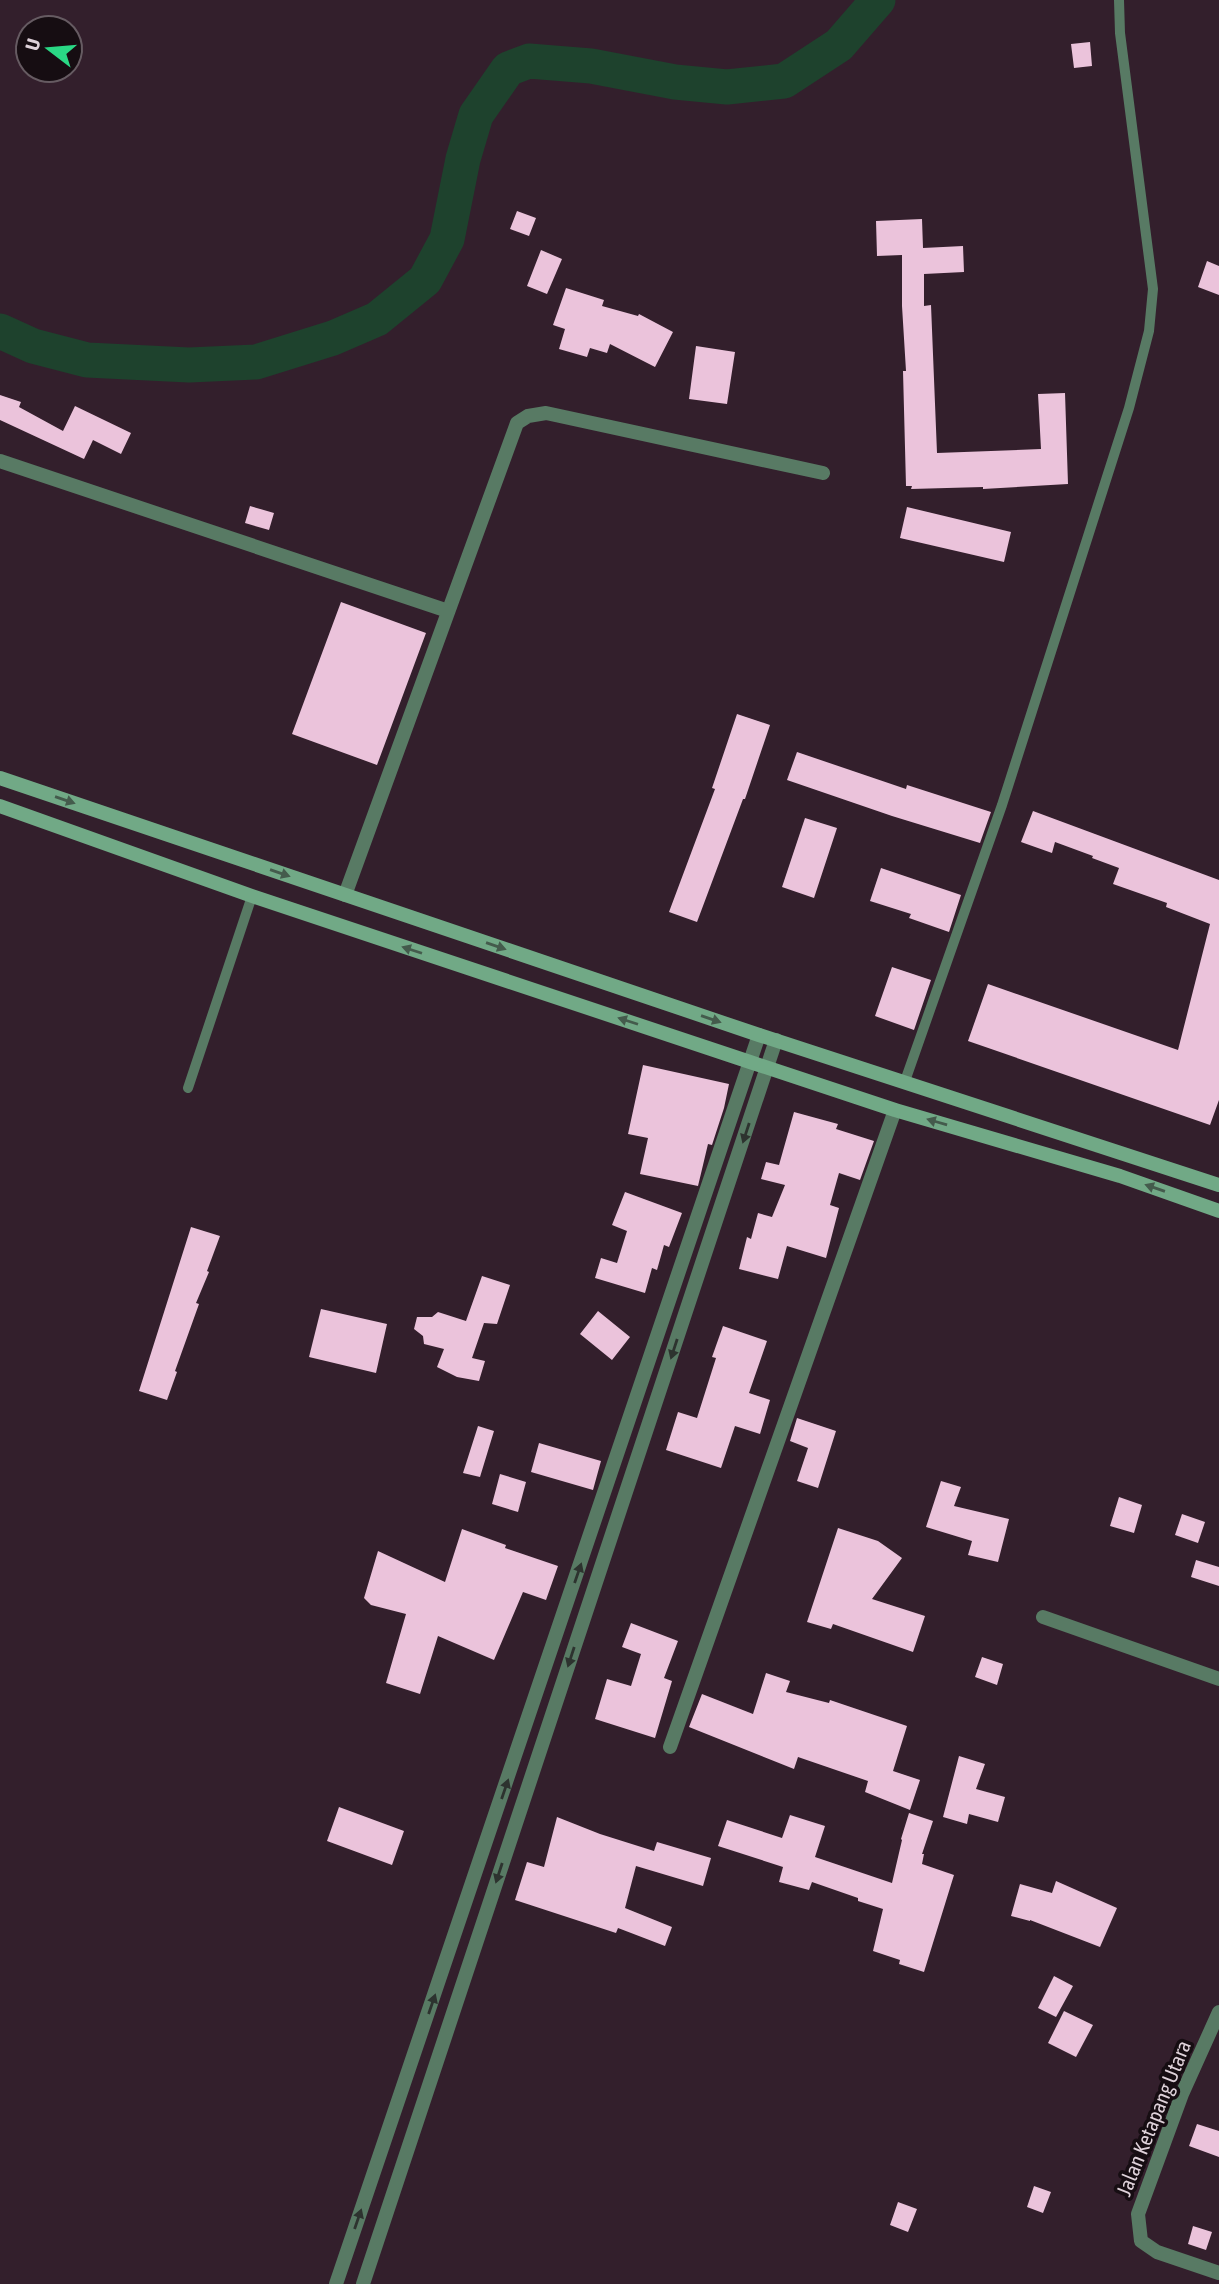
<svg xmlns="http://www.w3.org/2000/svg" width="1219" height="2284" viewBox="0 0 1219 2284" font-family="'Asap Condensed',sans-serif">
<style>
.lines{fill:none;stroke-linecap:round;stroke-linejoin:round}
.river{stroke:#1e422d;stroke-width:35}
.building{fill:#ebc3db}
.lane{stroke:#587a64;stroke-width:10}
.street{stroke:#587a64;stroke-width:14}
.secondary{stroke:#71a986;stroke-width:14}
.oneway{fill:#445b4c}
.oneway2{fill:#2d332f}
.labels{text-anchor:middle;dominant-baseline:central;stroke-width:7;stroke-linejoin:round;paint-order:stroke}
.street-label{font-size:21px;fill:#ded1d9;stroke:#160d12}
</style>
<rect width="100%" height="100%" fill="#331f2c"/>
<g class="lines">
<path class="river" d="M0,331L33,346L87,360L189,365L256,362L333,338L377,319L425,280L447,239L463,159L476,115L508,69L529,61L591,66L675,82L727,87L784,81L839,45L878,0"/>
</g>
<path class="building" d="M1090,42L1092,66L1074,68L1071,44Z
M517,211L536,218L529,236L510,229Z
M922,219L923,248L963,246L964,272L924,274V306L931,305L937,453L1041,449L1038,394L1065,393L1068,484L983,489V487L911,489L912,486H906L903,371H906L902,306V255L877,256L876,221Z
M541,250L562,259L547,294L527,286Z
M1207,261L1219,266V295L1198,287Z
M566,288L604,300L602,306L638,316L639,314L673,332L655,367L610,344L607,353L590,348L587,357L559,349L565,329L553,325Z
M696,346L735,352L727,404L689,399Z
M0,395L21,402L19,407L63,431L75,406L131,433L121,454L93,440L84,459L0,420Z
M250,506L274,513L269,530L245,523Z
M907,507L1011,532L1004,562L900,538Z
M341,602L426,633L377,765L292,734Z
M737,714L770,725L745,799H743L697,922L669,912L715,789L712,788Z
M797,752L906,789L907,785L991,812L980,843L892,816L787,780Z
M1033,811L1219,880V1100L1210,1125L968,1041L988,984L1178,1050L1210,924L1166,907L1167,903L1113,884L1119,868L1092,858L1093,856L1055,842L1052,853L1021,842Z
M805,818L837,828L814,898L782,887Z
M881,868L961,895L949,932L909,918L911,914L870,901Z
M892,967L931,980L914,1030L875,1016Z
M643,1065L729,1084L724,1108L712,1145L708,1144L698,1186L640,1174L648,1138L628,1134Z
M794,1112L838,1124L836,1129L874,1141L860,1180L839,1173L830,1205L839,1208L826,1258L787,1246L778,1279L739,1269L747,1237L751,1239L758,1213L772,1217L785,1185L761,1179L766,1162L779,1165Z
M625,1192L682,1213L669,1247L664,1245L657,1270L652,1268L645,1293L595,1278L601,1258L617,1263L627,1231L612,1225Z
M191,1227L220,1236L207,1271L209,1272L196,1303L199,1304L175,1371L177,1372L167,1400L139,1391Z
M482,1276L510,1285L497,1324L484,1323L472,1358L485,1361L479,1381L457,1377L437,1367L444,1349L424,1344L423,1336L414,1329L417,1317H432L438,1312L466,1321Z
M321,1309L387,1324L376,1373L309,1357Z
M598,1311L630,1337L612,1360L580,1334Z
M723,1326L767,1341L749,1393L770,1400L760,1434L735,1426L721,1468L666,1450L678,1412L697,1418L716,1358L712,1357Z
M797,1418L836,1431L818,1488L797,1481L808,1448L790,1441Z
M478,1426L494,1431L480,1477L463,1473Z
M539,1443L601,1461L593,1490L531,1472Z
M500,1474L526,1482L518,1512L492,1504Z
M941,1481L961,1487L954,1506L1009,1519L998,1562L968,1555L972,1541L926,1527Z
M1119,1497L1142,1505L1134,1533L1110,1526Z
M1182,1514L1205,1522L1198,1543L1175,1535Z
M838,1528L878,1541L902,1558L872,1599L925,1616L913,1652L833,1624L831,1629L807,1622Z
M462,1529L506,1545L505,1548L558,1566L546,1600L523,1592L494,1660L438,1636L420,1694L386,1683L406,1614L371,1605L364,1598L378,1551L445,1582Z
M1196,1560L1219,1567V1586L1191,1577Z
M631,1623L678,1641L664,1678L672,1681L655,1738L595,1719L607,1679L631,1686L641,1654L622,1647Z
M982,1657L1003,1664L997,1685L975,1677Z
M766,1673L790,1681L786,1692L829,1703L830,1700L907,1726L893,1771L920,1780L910,1810L865,1792L868,1781L798,1757L794,1769L689,1727L702,1694L753,1714Z
M959,1756L985,1764L976,1789L1005,1797L998,1822L969,1814L967,1824L943,1817Z
M339,1807L404,1831L392,1865L327,1841Z
M909,1813L933,1821L922,1854H924L922,1864L954,1875L924,1972L899,1964L900,1960L873,1951L883,1909L858,1901V1898L812,1882L809,1890L779,1882L783,1867L718,1846L727,1820L782,1838L790,1815L825,1826L815,1857L892,1883L902,1840L901,1839Z
M557,1817L600,1834L654,1851L657,1842L711,1858L703,1886L636,1866L625,1908L672,1927L665,1946L618,1928L616,1933L515,1900L527,1862L544,1867Z
M1056,1881L1117,1908L1100,1947L1030,1920V1921L1011,1916L1020,1884L1052,1893Z
M1054,1976L1073,1986L1056,2017L1038,2008Z
M1064,2011L1093,2025L1076,2057L1048,2043Z
M1197,2124L1219,2131V2157L1189,2146Z
M1034,2186L1051,2192L1043,2213L1027,2207Z
M898,2202L917,2209L908,2232L890,2225Z
M1193,2226L1212,2232L1206,2250L1188,2244Z"/>
<g class="lines">
<path class="lane" d="M905,1081L1002,805L1129,408L1149,331L1153,289L1120,33L1119,0
M188,1088L252,896"/>
<path class="street" d="M0,461L448,611
M345,895L517,423L528,416L546,413L823,473
M1043,1617L1219,1679
M670,1747L895,1110
M1219,2012L1182,2094L1138,2214L1141,2241L1157,2252L1219,2273
M336,2284L759,1035
M363,2284L776,1040"/>
<path class="secondary" d="M0,778L759,1035L1219,1185
M0,806L252,896L750,1062L895,1110L1120,1176L1219,1211"/>
</g>
<defs><path id="oneway-solid" d="M-6-.8H1V-3.2L6.5 0L1 3.2V.8H-6Z" transform="scale(1.75)"/></defs>
<g class="oneway">
<use href="#oneway-solid" transform="translate(65 800) rotate(19)"/>
<use href="#oneway-solid" transform="translate(280 873) rotate(19)"/>
<use href="#oneway-solid" transform="translate(496 946) rotate(19)"/>
<use href="#oneway-solid" transform="translate(412 950) rotate(-162)"/>
<use href="#oneway-solid" transform="translate(711 1019) rotate(19)"/>
<use href="#oneway-solid" transform="translate(628 1021) rotate(-162)"/>
<use href="#oneway-solid" transform="translate(937 1122) rotate(-164)"/>
<use href="#oneway-solid" transform="translate(1155 1188) rotate(-161)"/>
</g>
<g class="oneway2">
<use href="#oneway-solid" transform="translate(746 1133) rotate(108)"/>
<use href="#oneway-solid" transform="translate(674 1349) rotate(108)"/>
<use href="#oneway-solid" transform="translate(578 1573) rotate(-71)"/>
<use href="#oneway-solid" transform="translate(571 1657) rotate(108)"/>
<use href="#oneway-solid" transform="translate(505 1789) rotate(-71)"/>
<use href="#oneway-solid" transform="translate(499 1873) rotate(108)"/>
<use href="#oneway-solid" transform="translate(432 2004) rotate(-71)"/>
<use href="#oneway-solid" transform="translate(358 2219) rotate(-71)"/>
</g>
<g class="labels">
<g class="street-label">
<text transform="translate(1153 2118) rotate(-68)">Jalan Ketapang Utara</text>
</g>
</g>
<g transform="translate(49 49) rotate(286)"><circle r="33" fill="#160d12" stroke="#665b62" stroke-width="2"/>
<path d="M0-5L12 26L0 18L-12 26Z" fill="#2ad885"/>
<text y="-10" font-size="19" font-weight="bold" text-anchor="middle" fill="#ded1d9">U</text>
</g>
</svg>
